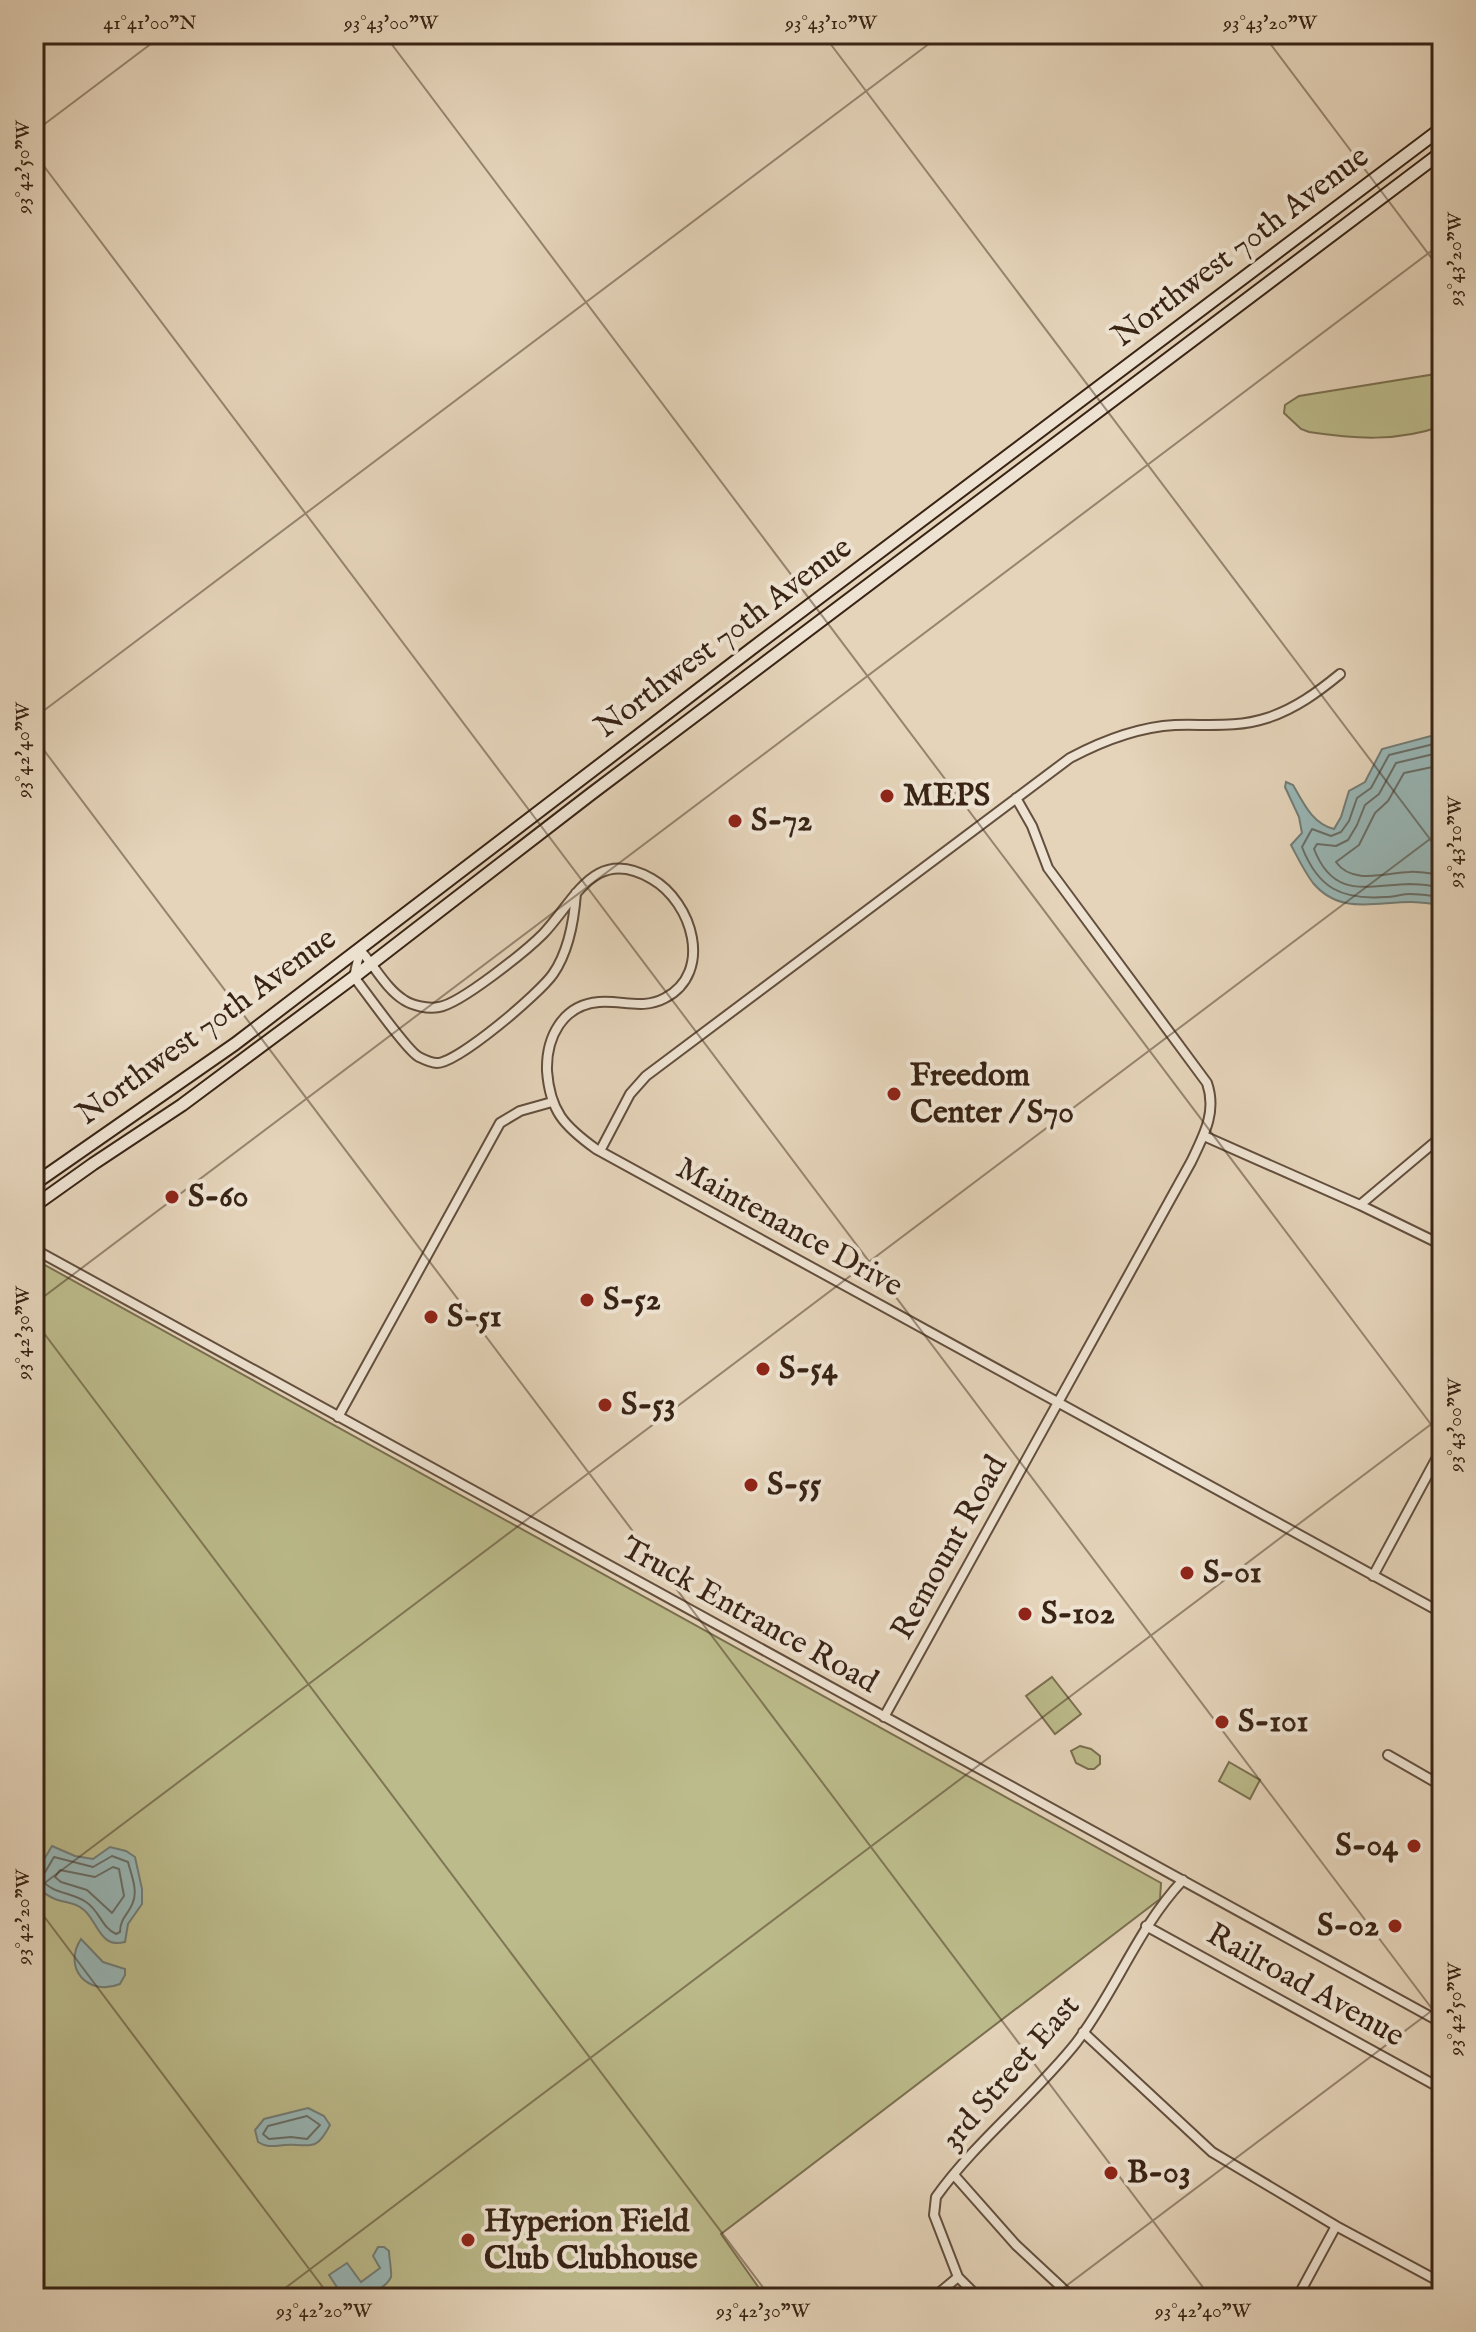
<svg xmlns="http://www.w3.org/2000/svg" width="1476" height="2332" viewBox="0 0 1476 2332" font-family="'IM FELL English',serif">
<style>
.green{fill:#bcbb8b;stroke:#7a6f50;stroke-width:2}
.water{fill:#98b7b7;stroke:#727c76;stroke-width:2}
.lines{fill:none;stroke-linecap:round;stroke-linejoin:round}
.shore{stroke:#686d66;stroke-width:2}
.street-casing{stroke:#634f3e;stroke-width:12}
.secondary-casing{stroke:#382314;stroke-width:15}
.street{stroke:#eee3d2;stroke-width:8}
.secondary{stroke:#eee3d2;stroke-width:11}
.ticks{fill:none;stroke:#382314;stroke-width:2;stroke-opacity:0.45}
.poi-dot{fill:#8f2418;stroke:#eee3d2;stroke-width:3}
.labels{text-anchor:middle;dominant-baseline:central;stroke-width:8;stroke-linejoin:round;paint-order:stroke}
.street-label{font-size:32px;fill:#382314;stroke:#eee3d2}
.poi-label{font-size:32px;font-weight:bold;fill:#382314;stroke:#eee3d2;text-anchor:start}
.neatline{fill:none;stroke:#382314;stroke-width:3}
.ticks-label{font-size:20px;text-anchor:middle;fill:#382314}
</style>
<rect width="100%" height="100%" fill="#e5d4ba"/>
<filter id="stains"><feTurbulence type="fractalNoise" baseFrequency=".0025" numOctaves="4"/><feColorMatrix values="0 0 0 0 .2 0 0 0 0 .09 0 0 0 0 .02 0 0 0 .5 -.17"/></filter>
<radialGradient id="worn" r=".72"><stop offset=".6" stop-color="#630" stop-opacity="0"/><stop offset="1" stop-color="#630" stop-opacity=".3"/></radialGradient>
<path class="green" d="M1442,373V426C1397,442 1355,439 1309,432L1301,429L1284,413L1285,405L1299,396Z
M34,1259L1161,1883L1160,1899L721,2234L766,2298H34Z
M1052,1677L1081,1714L1055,1734L1026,1696Z
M1080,1746L1091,1749L1100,1756V1764L1094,1769H1088L1076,1763L1071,1751Z
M1229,1762L1260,1780L1250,1799L1219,1781Z"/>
<path class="water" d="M1442,733V905C1432,904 1421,902 1411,902C1375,902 1340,915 1313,883C1304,871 1298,858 1291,845L1302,833L1299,817L1285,787L1286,782L1293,785C1303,802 1312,824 1334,829L1341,817L1349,791L1365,782L1382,749Z
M52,1846L75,1856L93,1859L110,1847L126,1851L135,1857L142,1889V1904L128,1924L125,1942C100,1949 98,1922 84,1910C76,1902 65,1903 55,1899C47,1896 40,1890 34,1885V1876Z
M81,1939L103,1962L125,1969V1975L120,1984C88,1997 62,1968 81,1939Z
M308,2108L324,2116L330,2125C315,2154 310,2143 285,2145C274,2146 267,2148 258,2142L255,2130L264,2119Z
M378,2247H384L389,2251C389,2257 392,2273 391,2277C384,2292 358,2298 344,2298L329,2275L347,2263L361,2282L380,2268L373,2256Z"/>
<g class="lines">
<path class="shore" d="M1442,742L1389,755L1371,788L1357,798L1349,821L1341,832L1331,836L1312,829L1302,847C1318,888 1341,900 1385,897C1394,897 1402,894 1410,894C1421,894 1432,896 1442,897
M1442,752L1396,763L1379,794L1365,805L1357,825L1348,840L1336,846L1317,844L1314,849C1334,900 1367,885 1410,884C1421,884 1432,886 1442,887
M1442,765L1404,773L1388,801L1375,813L1359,845L1336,862C1352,885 1386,873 1409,872C1420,871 1431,874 1442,875
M112,1856L128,1862C131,1874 138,1890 133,1902C129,1914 120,1918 120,1932L116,1934C101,1927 100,1911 86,1902C72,1892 52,1894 41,1879L54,1857L93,1867Z
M113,1867L119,1869L124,1896L112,1913L87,1890L61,1882L55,1877L60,1870L95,1877Z
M307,2116L320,2125L307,2139L291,2137L269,2139L263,2134L268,2126Z"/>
<g class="street-casing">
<path id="street" d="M360,950C374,965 386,989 404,1000C413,1006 428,1009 439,1007C460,1004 526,951 543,934C575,901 594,845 652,879C692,902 714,972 665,998C643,1010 622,1000 599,1002C562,1005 546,1038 547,1071C550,1111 564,1126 596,1149L1442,1613
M360,950L354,977C365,991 408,1052 419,1057C423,1059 432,1063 437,1063C458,1063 540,993 553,974C569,951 574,921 576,893
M1204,1136L1360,1205L1442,1245
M600,1151L630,1094L646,1076L1070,758C1102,741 1139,727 1175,725C1206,724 1237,728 1267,718C1295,709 1318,692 1340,674
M1360,1205L1442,1136
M34,1249L1442,2023
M338,1417L500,1123L520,1111L552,1102
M1373,1576L1442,1448
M884,1717L1191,1162C1204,1135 1217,1112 1207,1083L1048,868L1032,826L1016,798
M1388,1755L1442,1786
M1146,1926L1442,2089
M1083,2032L1212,2152L1336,2226L1442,2283
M954,2175L1016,2245L1073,2298
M958,2277L979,2298
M933,2298L958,2277L934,2215L936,2197C976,2141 1033,2097 1076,2043C1116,1991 1137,1929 1183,1880
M1297,2298L1336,2226"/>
</g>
<g class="secondary-casing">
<path id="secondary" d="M34,1184L235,1044L750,650L1442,128
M34,1206L93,1164L182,1105L354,977L591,794L1442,152"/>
</g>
<use href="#street" class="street"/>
<use href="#secondary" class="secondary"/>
</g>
<path class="ticks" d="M384,34L1442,1439M823,34L1442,855M1263,34L1442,272M34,132L164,34M34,153L1442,2022M34,718L942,34M34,737L1211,2298M34,1304L1442,243M34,1320L771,2298M34,1891L1442,830M34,1903L331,2298M272,2298L1442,1416M1050,2298L1442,2003"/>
<g class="poi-dot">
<circle cx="887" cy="796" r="8"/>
<circle cx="735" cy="821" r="8"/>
<circle cx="894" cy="1094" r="8"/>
<circle cx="172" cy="1197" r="8"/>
<circle cx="587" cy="1300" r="8"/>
<circle cx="431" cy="1317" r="8"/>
<circle cx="763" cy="1369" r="8"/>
<circle cx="605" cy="1405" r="8"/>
<circle cx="751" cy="1485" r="8"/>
<circle cx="1187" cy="1573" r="8"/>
<circle cx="1025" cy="1614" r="8"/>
<circle cx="1222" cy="1722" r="8"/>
<circle cx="1414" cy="1846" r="8"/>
<circle cx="1395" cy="1926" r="8"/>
<circle cx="1111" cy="2173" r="8"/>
<circle cx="468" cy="2240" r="8"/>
</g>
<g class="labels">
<g class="street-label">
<text transform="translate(1241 247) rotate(-37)">Northwest 70th Avenue</text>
<text transform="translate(724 638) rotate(-37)">Northwest 70th Avenue</text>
<text transform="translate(207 1027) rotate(-36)">Northwest 70th Avenue</text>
<text transform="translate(789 1228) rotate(29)">Maintenance Drive</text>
<text transform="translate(950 1548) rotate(-61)">Remount Road</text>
<text transform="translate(749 1616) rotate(29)">Truck Entrance Road</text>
<text transform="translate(1305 1986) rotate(29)">Railroad Avenue</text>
<text transform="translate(1011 2073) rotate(-49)">3rd Street East</text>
</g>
<g class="poi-label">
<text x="903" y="796">MEPS</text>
<text x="751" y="821">S-72</text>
<text x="910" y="1076">Freedom<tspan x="910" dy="37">Center / S70</tspan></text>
<text x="188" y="1197">S-60</text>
<text x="603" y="1300">S-52</text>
<text x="447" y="1317">S-51</text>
<text x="779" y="1369">S-54</text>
<text x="621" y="1405">S-53</text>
<text x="767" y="1485">S-55</text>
<text x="1203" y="1573">S-01</text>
<text x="1041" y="1614">S-102</text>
<text x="1238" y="1722">S-101</text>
<text x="1398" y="1846" text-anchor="end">S-04</text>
<text x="1379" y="1926" text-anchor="end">S-02</text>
<text x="1127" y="2173">B-03</text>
<text x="484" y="2222">Hyperion Field<tspan x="484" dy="37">Club Clubhouse</tspan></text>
</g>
</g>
<rect width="1476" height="2332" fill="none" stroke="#e5d4ba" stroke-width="88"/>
<rect x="44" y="44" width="1388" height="2244" class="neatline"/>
<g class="ticks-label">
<text x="150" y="29">41°41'00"N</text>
<text x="391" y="29">93°43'00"W</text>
<text x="831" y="29">93°43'10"W</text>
<text x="1270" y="29">93°43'20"W</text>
<text transform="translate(22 167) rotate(-90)" y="7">93°42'50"W</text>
<text transform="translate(1454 259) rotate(-90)" y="7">93°43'20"W</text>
<text transform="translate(22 750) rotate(-90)" y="7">93°42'40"W</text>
<text transform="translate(1454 842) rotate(-90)" y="7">93°43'10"W</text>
<text transform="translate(22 1333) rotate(-90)" y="7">93°42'30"W</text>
<text transform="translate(1454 1425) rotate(-90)" y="7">93°43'00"W</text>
<text transform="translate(22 1917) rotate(-90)" y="7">93°42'20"W</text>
<text transform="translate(1454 2009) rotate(-90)" y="7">93°42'50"W</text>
<text x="324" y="2317">93°42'20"W</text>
<text x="763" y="2317">93°42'30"W</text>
<text x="1203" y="2317">93°42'40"W</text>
</g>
<rect width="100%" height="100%" filter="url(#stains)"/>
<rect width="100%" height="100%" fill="url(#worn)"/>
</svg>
